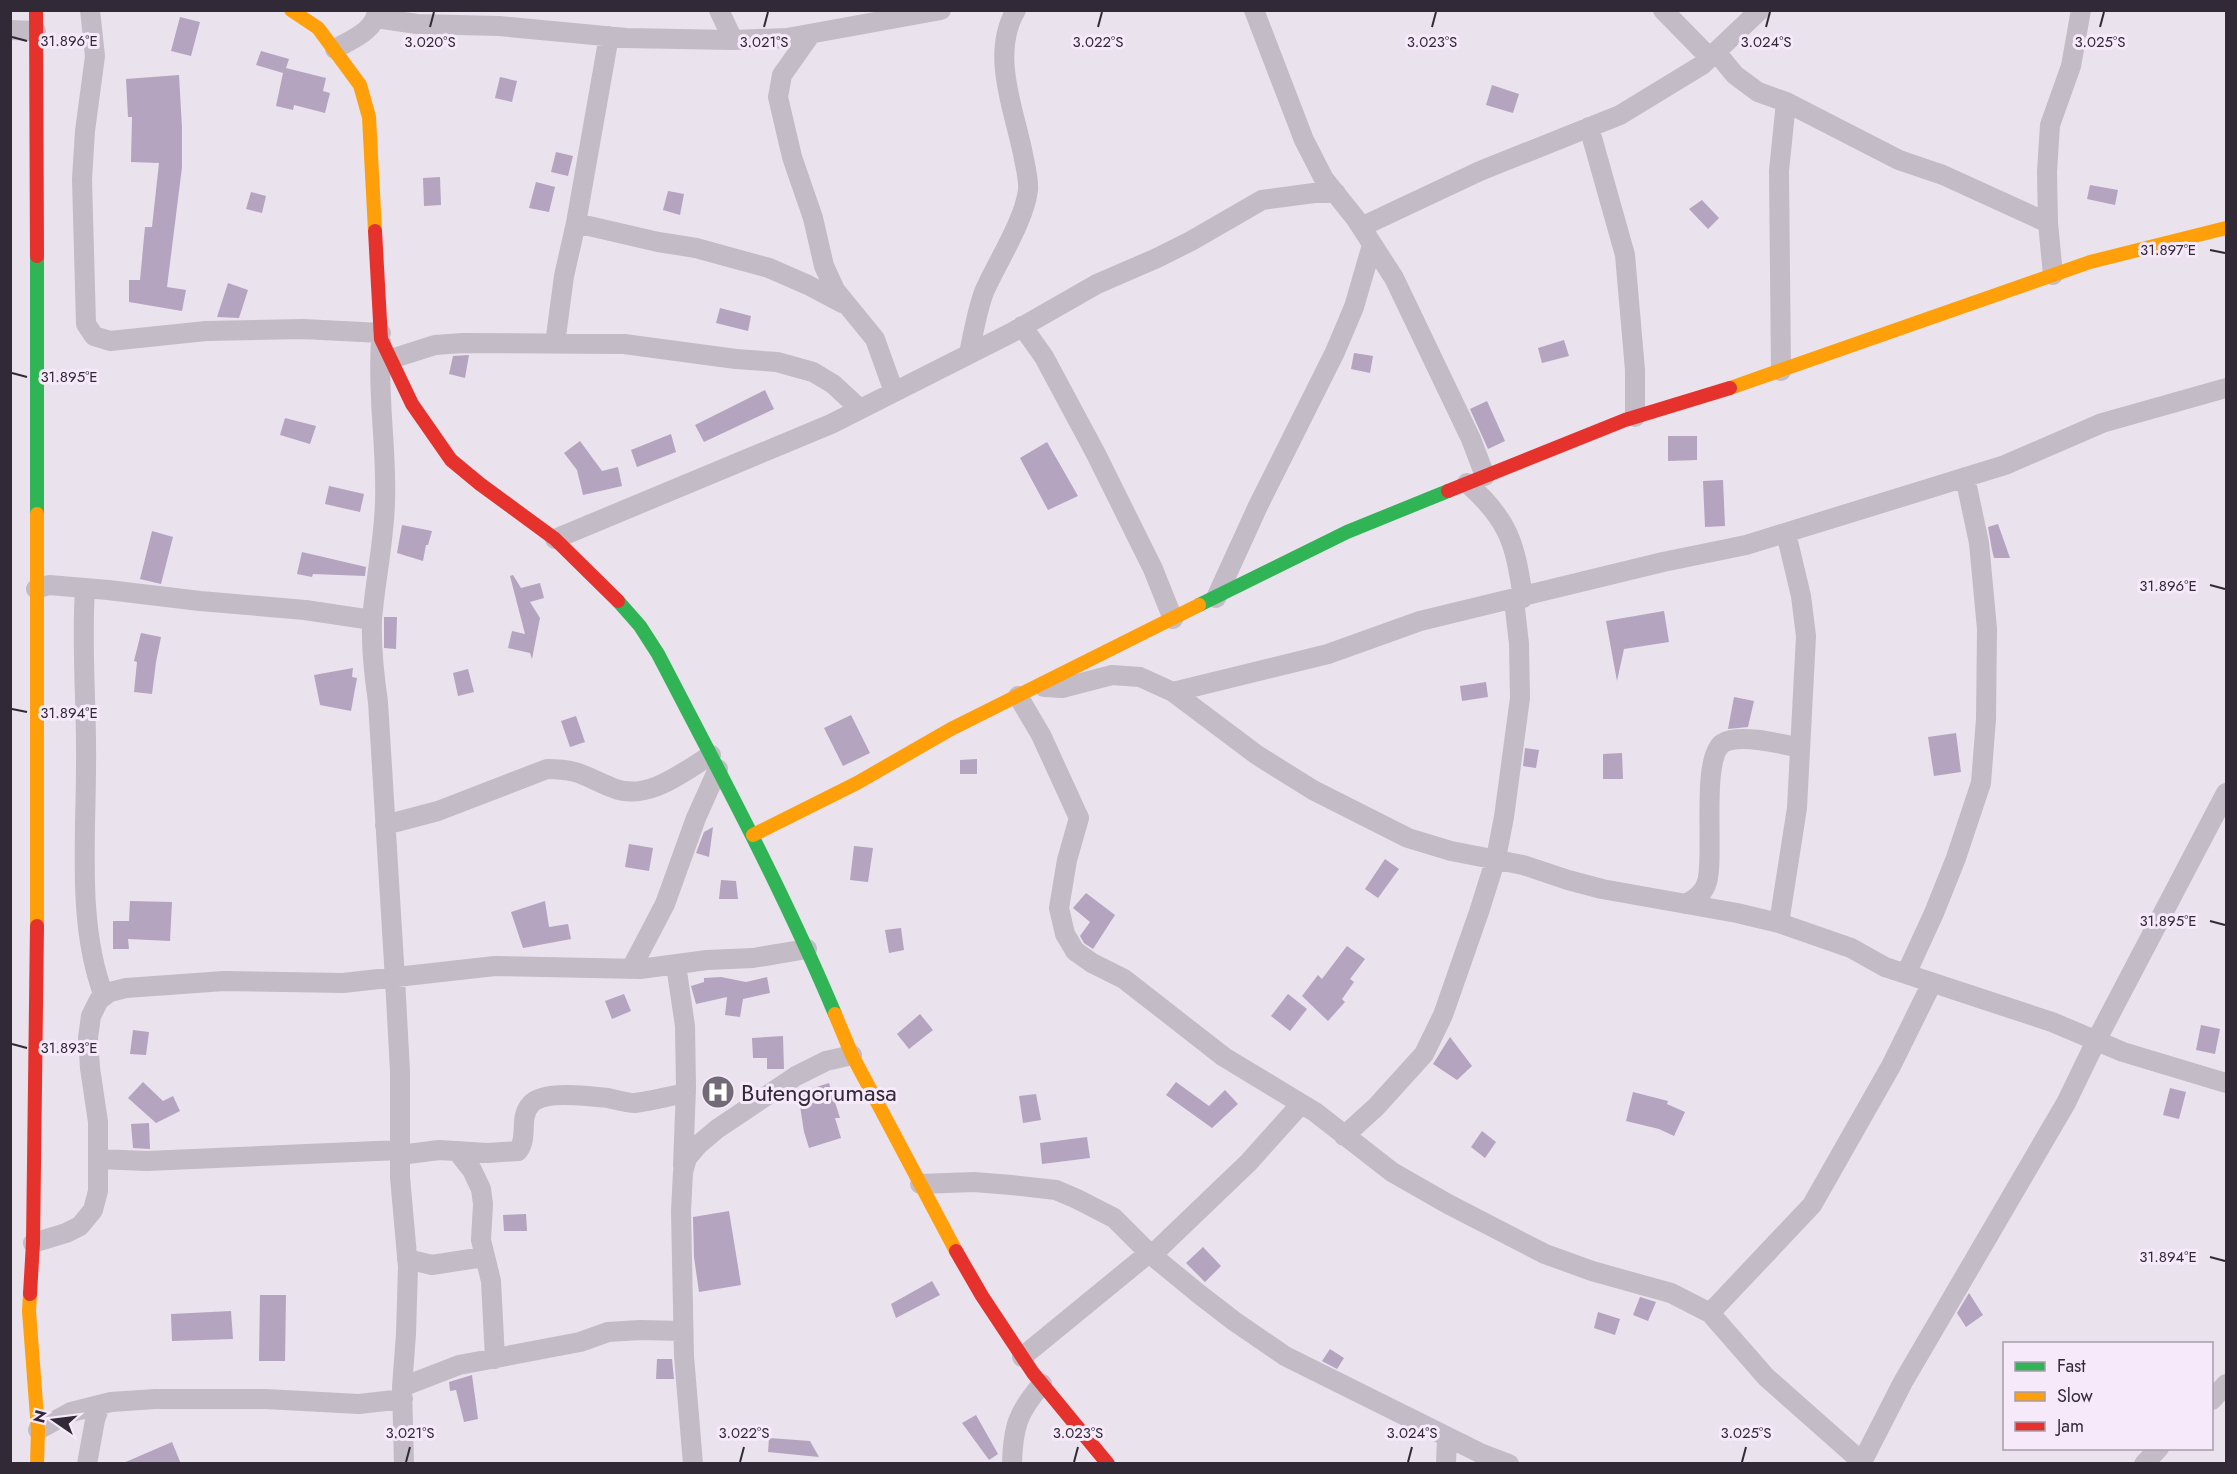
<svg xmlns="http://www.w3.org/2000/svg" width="2237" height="1474" viewBox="0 0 2237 1474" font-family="Jost,sans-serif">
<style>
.building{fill:#b4a4bf}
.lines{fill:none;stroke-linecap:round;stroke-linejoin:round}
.street{stroke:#c3bbc5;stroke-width:20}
.fast{stroke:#30b455;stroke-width:14}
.slow{stroke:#ff9f0a;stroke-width:14}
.jam{stroke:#e5322d;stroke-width:14}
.ticks{fill:none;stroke:#312936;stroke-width:2}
.labels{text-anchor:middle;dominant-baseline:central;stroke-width:6;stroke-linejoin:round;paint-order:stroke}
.poi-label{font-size:24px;fill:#312936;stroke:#f6e9f9;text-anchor:start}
.ticks-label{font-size:15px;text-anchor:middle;fill:#312936;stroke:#f6e9f9;stroke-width:6;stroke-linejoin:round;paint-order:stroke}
</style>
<rect width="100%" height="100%" fill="#eae2ec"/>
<path class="building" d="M180,17L200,22L191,56L171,51Z
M261,51L289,59L286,68L326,78L323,91L330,93L325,113L294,105L293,110L276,106L283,73L256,65Z
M179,75L182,128V167L167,287L186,290L182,311L129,302V280H140L145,227H152L159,163L131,162L132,117H128L126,79Z
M500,77L517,81L512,102L495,98Z
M1492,85L1519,94L1513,113L1486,105Z
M556,152L573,156L568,176L551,172Z
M440,177L441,205L424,206L423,178Z
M536,182L555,187L549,212L529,208Z
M2090,185L2118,190L2115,205L2087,199Z
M668,191L684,194L680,215L663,210Z
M251,192L266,196L262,213L246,209Z
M1702,200L1719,218L1708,229L1689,209Z
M228,283L248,290L239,318L217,317Z
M720,308L751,316L748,331L716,323Z
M1564,340L1569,356L1542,363L1538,348Z
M1354,353L1373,356L1370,373L1351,369Z
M469,355L465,378L449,374L453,356Z
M765,390L774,409L704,442L695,425Z
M1487,401L1505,441L1488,449L1470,409Z
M285,418L316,426L310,444L280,435Z
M671,434L676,452L637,467L631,450Z
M1668,436H1697V460L1668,461Z
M580,441L602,471L618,467L622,486L583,495L577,470L564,453Z
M1047,442L1078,496L1048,510L1020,458Z
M1723,480L1725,526L1705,527L1703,481Z
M329,486L364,494L360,512L325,504Z
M1998,524L2010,558H1994L1992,550L1988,527Z
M402,525L432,531L428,545H426L423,561L397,553Z
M152,531L173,537L161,584L140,579Z
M302,552L366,567L365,576L313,574L312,577L297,574Z
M513,575L521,588L540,583L544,598L530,602L540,618L532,659L530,653L508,648L512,631L525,634L510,576Z
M1664,611L1669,642L1624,649L1617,681L1606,621Z
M384,617H397L396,649L384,648Z
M141,633L161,637L156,662L152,694L134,692L137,662L134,661Z
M353,668L352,677L357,678L351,711L320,705L314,675Z
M468,669L474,692L458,696L453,673Z
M1486,682L1488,697L1462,701L1460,686Z
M1734,697L1754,701L1748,727L1728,729Z
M851,715L870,753L843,766L824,728Z
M576,716L585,742L570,747L561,721Z
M1956,733L1961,772L1934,776L1928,737Z
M1525,748L1539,750L1536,768L1523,766Z
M1622,753L1623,779H1603V754Z
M977,759V774H960V760Z
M713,827L709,857L696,853L704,832Z
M629,844L653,848L649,871L625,867Z
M854,846L873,848L868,882L850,880Z
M1385,859L1399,869L1378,898L1365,889Z
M721,880L736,881L738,899H719Z
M1086,893L1115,915L1093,949L1084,943L1080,936L1090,922L1073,908Z
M130,901L172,902L170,941L128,939L129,949H113V921H129Z
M545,901L549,927L568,924L571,939L523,948L511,912Z
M901,928L904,950L889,953L885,930Z
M1347,946L1365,959L1350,979L1354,982L1342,999L1345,1002L1328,1021L1302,996L1318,975L1322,979Z
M721,977L746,982L767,977L770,993L743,999L740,1017L725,1015L727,997L696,1004L691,986L704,982V978Z
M624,994L631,1011L612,1019L605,1001Z
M1288,994L1307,1009L1290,1031L1271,1016Z
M920,1014L933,1030L909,1049L897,1034Z
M2201,1025L2220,1029L2215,1054L2196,1050Z
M133,1030L149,1032L146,1055L130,1054Z
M783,1036L784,1069H767V1058H753L752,1038Z
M1450,1037L1472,1066L1457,1080L1433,1064Z
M143,1082L163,1101L173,1096L180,1111L156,1123L128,1098Z
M1176,1082L1209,1106L1225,1090L1238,1104L1212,1128L1166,1095Z
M829,1083L840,1118H835L841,1138L809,1148L804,1132L798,1093Z
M2170,1088L2186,1092L2179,1119L2163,1115Z
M1633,1092L1668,1101L1667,1104L1685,1112L1674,1136L1659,1129L1626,1121Z
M1036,1094L1041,1120L1023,1123L1019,1096Z
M149,1123L150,1149L133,1148L131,1124Z
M1482,1131L1496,1142L1485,1158L1471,1147Z
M1087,1137L1090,1158L1042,1164L1040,1143Z
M729,1211L741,1285L699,1292L694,1257L693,1217Z
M526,1214L527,1231H504L503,1215Z
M1203,1247L1221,1266L1205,1282L1186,1263Z
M932,1281L940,1295L896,1318L891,1304Z
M1969,1293L1983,1315L1966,1327L1957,1313Z
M260,1295H286L285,1361H259Z
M1640,1297L1656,1302L1648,1321L1633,1315Z
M231,1311L233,1339L172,1341L171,1314Z
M1598,1312L1620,1319L1615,1335L1594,1328Z
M1330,1349L1344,1358L1337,1369L1322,1361Z
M657,1359H672L674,1379H656Z
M472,1375L478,1419L464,1422L456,1390L450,1391L449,1382Z
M976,1415L998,1454L989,1460L962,1423Z
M769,1438L810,1441L819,1457L768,1452Z
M172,1442L181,1464H121Z"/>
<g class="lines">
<path class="street" d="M90,10L95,56L85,131L82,179L86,324L94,336L110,341L206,331L303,329L381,333
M719,10L733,40
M1254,10L1304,140L1324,179L1356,219L1394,278L1471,439L1485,476
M1663,10L1710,58
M376,18L417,24L499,26L626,38L733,40L787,38L941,10
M10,30L36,31
M811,34L782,75L778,97L792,157L813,218L824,266L835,290L875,339L894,392
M335,49C350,40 376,31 377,10
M1716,52L1735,75L1758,92L1786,102L1899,160L1943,175L2048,223
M1589,127L1625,255L1635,370V417
M576,223L658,242L696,248L769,268L808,285L842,303
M1361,227L1480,171L1620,115L1702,65L1760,10
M2053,275L2048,223L2047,172L2050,125L2071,66L2081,10
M1022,326L1044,357L1096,454L1153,569L1173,619
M381,342C377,395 387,449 385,502C384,542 375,581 372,620C371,648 374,675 378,702L395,979L400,1071V1177L408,1267L406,1334L402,1387L404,1464
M555,344L564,276L576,223L609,36
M969,354C973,334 977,311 984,292C997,262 1024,222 1028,190C1029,179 1025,165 1023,154C1014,109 990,54 1016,10
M391,359L435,345L463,343L624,344L736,359L777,362L813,372L833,384L860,409
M1781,371L1779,171L1786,102
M1467,483C1509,520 1515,543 1523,598
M555,539L831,424L1011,333L1097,284L1157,258L1191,241L1262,200L1314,193H1336
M36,589L49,585L108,590L200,601L305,610L372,620
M85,589C81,648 87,707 86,766C86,840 77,926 104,996
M1216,598L1258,506L1335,352L1354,307L1372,245
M1044,687L1062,688L1112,675L1140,677L1173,692L1257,755L1313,790L1408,838L1451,851L1523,865L1568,880L1602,889L1737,913L1779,923L1851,948L1885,967L2052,1022L2123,1052L2226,1083
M1173,692L1328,654L1420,621L1663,562L1746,545L2005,465L2102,423L2226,388
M1018,696L1041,735L1079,818L1067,860L1059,908L1065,934L1075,951L1092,963L1124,979L1224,1057L1315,1112L1392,1172L1448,1204L1545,1254L1592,1271L1671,1293L1710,1313L1766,1377L1862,1462
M385,825L438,811L547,769C580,769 585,777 613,788C647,802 683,772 711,755
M1686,904C1696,899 1704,893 1707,882C1715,856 1700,758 1723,743C1740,733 1782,744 1800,748
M1779,923L1797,808L1806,636L1801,596L1786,533
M676,965L685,1026L686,1088L683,1166
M631,969L665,904L696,818L718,769
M1906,974L1934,913L1956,858L1981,783L1986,719L1987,629L1979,543L1965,477
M1344,1136L1376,1107L1424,1054L1443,1015L1479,912L1496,858L1504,817L1520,698L1519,644L1514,600
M457,1151L472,1170L481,1189L483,1204L481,1240L491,1281L495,1359
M400,1155L439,1150L487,1153L518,1151C529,1137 518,1118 531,1104C543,1090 591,1096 608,1098C617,1100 626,1103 635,1103C652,1101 669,1096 686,1093
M98,1159L147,1161L400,1150
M920,1184L974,1182L1011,1185L1056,1190L1077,1199L1114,1218L1149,1253L1199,1294L1234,1321L1285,1356L1480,1453L1509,1464
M33,1243L66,1233L80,1226L93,1210L98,1191V1122L90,1068L88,1038L91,1016L99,1000L110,992L126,988L224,981L343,983L495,966L640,969L707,960L753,958L807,949
M1152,1255L1249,1162L1301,1104
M407,1259L432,1265L484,1257
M1710,1313L1812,1205L1891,1066L1932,983
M1022,1357L1149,1253
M402,1387L459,1365L580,1342L608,1332L640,1330L683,1331
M2212,1400L2226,1384
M38,1430L71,1412L111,1402L155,1399H265L359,1404L403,1399
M87,1464L95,1420L100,1405
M693,1464L684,1356L681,1211L683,1172L687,1158L697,1146L717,1129L796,1076L826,1061L852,1055
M1012,1464C1013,1426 1018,1412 1042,1384
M1446,1464L1447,1437
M1861,1464L1903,1382L2066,1103L2096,1041L2226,793
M2144,1464L2159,1448"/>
<path class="fast" d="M37,256V514
M618,601L640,626L658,654C720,773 783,890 835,1014
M1199,605L1347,532L1448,491"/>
<path class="slow" d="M291,10L318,28L360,85L369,117L375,231
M1730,388L2090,262L2226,228
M753,835L857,783L951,729L1199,605
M37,926V514
M835,1014L852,1055L956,1251
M30,1294L29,1311L38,1430L37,1464"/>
<path class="jam" d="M36,10L37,256
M375,231L381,339L412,404L451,460L480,484L555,539L618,601
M1448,491L1625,420L1730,388
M956,1251L982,1296L1033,1373L1108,1464
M30,1294L33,1243L37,926"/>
</g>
<path class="ticks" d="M430,27L434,12M764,27L768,12M1098,27L1102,12M1432,27L1436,12M1766,27L1770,12M2100,27L2104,12M12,37L27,41M2210,250L2225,253M12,373L27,377M2210,585L2225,589M12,709L27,712M2210,921L2225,925M12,1044L27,1048M2210,1257L2225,1261M406,1462L410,1447M740,1462L744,1447M1074,1462L1078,1447M1408,1462L1412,1447M1742,1462L1746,1447"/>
<defs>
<g id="hospital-disc" transform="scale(1.725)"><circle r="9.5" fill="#726a76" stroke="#f6e9f9"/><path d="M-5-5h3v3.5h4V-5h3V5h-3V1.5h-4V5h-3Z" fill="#fff"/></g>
</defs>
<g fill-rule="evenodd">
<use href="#hospital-disc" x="718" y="1092"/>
</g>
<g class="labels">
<g class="poi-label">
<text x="741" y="1092">Butengorumasa</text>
</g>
</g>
<g class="ticks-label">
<text x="69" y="46">31.896°E</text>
<text x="430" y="47">3.020°S</text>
<text x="764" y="47">3.021°S</text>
<text x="1098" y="47">3.022°S</text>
<text x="1432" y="47">3.023°S</text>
<text x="1766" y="47">3.024°S</text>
<text x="2100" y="47">3.025°S</text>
<text x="2168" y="255">31.897°E</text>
<text x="69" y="382">31.895°E</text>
<text x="2168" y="591">31.896°E</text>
<text x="69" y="718">31.894°E</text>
<text x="2168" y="926">31.895°E</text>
<text x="69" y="1053">31.893°E</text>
<text x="2168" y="1262">31.894°E</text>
<text x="410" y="1438">3.021°S</text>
<text x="744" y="1438">3.022°S</text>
<text x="1078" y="1438">3.023°S</text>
<text x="1412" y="1438">3.024°S</text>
<text x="1746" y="1438">3.025°S</text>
</g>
<rect width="2237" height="1474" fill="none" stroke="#312936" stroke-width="24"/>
<rect x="2003" y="1342" width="210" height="108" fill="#f6e9f9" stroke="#a79cab" stroke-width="1.5"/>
<rect x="2015" y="1362" width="30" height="9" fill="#30b455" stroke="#a79cab" stroke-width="1.5"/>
<text x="2057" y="1372" font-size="18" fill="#312936">Fast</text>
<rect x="2015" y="1392" width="30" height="9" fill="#ff9f0a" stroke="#a79cab" stroke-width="1.5"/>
<text x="2057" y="1402" font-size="18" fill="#312936">Slow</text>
<rect x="2015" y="1422" width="30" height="9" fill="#e5322d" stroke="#a79cab" stroke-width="1.5"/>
<text x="2057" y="1432" font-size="18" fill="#312936">Jam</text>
<g transform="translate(54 1420) rotate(284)" stroke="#f6e9f9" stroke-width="4.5" paint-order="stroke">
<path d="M0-4.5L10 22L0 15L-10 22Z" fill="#312936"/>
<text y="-9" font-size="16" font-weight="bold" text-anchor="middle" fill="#312936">N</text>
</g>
</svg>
